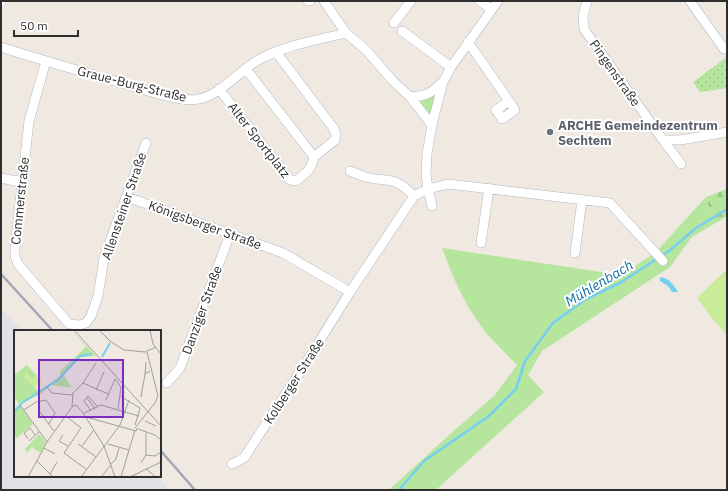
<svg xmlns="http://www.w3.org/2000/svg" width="728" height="491" viewBox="0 0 728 491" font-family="'IBM Plex Sans',sans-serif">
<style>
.industrial{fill:#e3e1e8}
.grass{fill:#b6e59e}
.forest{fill:url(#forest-firs)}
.park{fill:url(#park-dots)}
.pitch{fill:#c9ec9a}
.water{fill:#75cff0}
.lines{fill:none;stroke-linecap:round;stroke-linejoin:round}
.stream{stroke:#75cff0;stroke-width:2.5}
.minor-casing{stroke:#b4b7c1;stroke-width:10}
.minor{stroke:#fff;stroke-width:9}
.rail{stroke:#a3a6b8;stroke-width:2.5}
.worship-dot{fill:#6b7280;stroke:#fff;stroke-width:1.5}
.labels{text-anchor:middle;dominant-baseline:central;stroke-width:4;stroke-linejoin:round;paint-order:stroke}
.street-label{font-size:13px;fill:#2e2e2e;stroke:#fff}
.worship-label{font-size:13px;font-weight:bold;fill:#5b616d;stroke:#fff;text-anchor:start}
.water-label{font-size:14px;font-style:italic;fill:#0d6fa3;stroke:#fff}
.inset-river{fill:none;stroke:#75cff0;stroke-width:2}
.inset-road{fill:none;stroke:#a29e99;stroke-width:1}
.view{fill:#7b2cbf;fill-opacity:0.15;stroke:#7b2cbf;stroke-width:2}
.inset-edge{fill:none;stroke:#2e2e2e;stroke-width:2}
</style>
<defs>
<pattern id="forest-firs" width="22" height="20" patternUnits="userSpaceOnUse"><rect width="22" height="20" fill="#b6e59e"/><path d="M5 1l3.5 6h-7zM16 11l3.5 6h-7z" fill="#9dc588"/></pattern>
<pattern id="park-dots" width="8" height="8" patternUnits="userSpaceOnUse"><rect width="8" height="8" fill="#b6e59e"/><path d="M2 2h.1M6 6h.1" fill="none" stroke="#9dc588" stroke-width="1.8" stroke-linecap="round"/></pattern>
</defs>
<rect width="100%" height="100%" fill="#efe9e1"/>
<path class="industrial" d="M1,308L23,331H15V476H157L170,490H1Z"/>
<path class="grass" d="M435,94L431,113H428L420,102Z
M706,197L714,224L692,237L670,267L542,351L528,375L544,392L436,490H389L448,436L495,395L517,365C505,352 491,340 481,326C463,302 452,275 442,248L621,275L655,253Z"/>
<path class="forest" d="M727,189V216L714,224L706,197Z"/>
<path class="park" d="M727,57V88L700,92L693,82Z"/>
<path class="pitch" d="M727,269V335L712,318L697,298Z"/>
<path class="water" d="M660,277C669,278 673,284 678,292H672L668,286L660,281Z"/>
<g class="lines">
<path class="stream" d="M399,490L424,461L489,416L516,389L525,361L553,323L586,299L620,283L652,262L669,251L696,228L727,209"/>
<g class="minor-casing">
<path id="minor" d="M308,1H310
M324,1L346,33L366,50L393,81L410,97C426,96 431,94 442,82
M480,1L491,9
M587,1L583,16L584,29L663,140H680L727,132
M690,1L724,49
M1,2V1
M394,23L411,1
M402,31L451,67
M468,42L509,101L496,110L502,119L515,110L509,101
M1,47C44,61 88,73 132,86C148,91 183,103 199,99C222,94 240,70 260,59C286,45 318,40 346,33
M46,61L29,121L15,248V256L18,264L69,324L79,325L86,323L91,316L98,296L104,258L146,143
M246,69L314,157
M219,89L290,180L296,181L308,171L312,164L314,157L335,140L336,135L334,129L276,52
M410,97L432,125
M663,140L681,164
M350,171C355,173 360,175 365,177C389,183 394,175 414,196
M1,178L15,181L22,180
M127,197L283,253L350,292L309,358L244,458L232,464
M432,206L428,189L426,174L427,154L432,125L443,82L451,67L498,1
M481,243L489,188
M575,253L582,200
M350,292L414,196L428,189L448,184L610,203L663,261
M167,383L180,368L230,234"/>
</g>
<use href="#minor" class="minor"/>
<path class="rail" d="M1,274L53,331
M160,450L195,490"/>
</g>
<circle class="worship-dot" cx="550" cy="132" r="4"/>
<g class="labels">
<g class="street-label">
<text transform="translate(615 73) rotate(55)">Pingenstraße</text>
<text transform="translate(132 84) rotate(14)">Graue-Burg-Straße</text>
<text transform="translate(259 140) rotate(52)">Alter Sportplatz</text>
<text transform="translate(20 201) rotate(-84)">Commerstraße</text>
<text transform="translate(124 206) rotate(-71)">Allensteiner Straße</text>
<text transform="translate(205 225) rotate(20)">Königsberger Straße</text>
<text transform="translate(202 310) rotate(-70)">Danziger Straße</text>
<text transform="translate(294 381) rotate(-57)">Kolberger Straße</text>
</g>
<g class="worship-label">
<text x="558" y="125">ARCHE Gemeindezentrum<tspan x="558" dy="15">Sechtem</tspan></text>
</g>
<g class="water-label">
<text transform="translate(599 283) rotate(-31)">Mühlenbach</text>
</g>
</g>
<g transform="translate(14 330)">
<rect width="147" height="147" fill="#efe9e1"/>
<path d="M57,0L82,26L67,27L52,41L49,44L58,58L37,55L27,64L26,61L46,46V41L72,17ZM13,35L23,46L19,49L10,46L25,62L15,67L0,45Z" fill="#b6e59e"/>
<path d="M0,45L15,67L26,61L27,64L5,74L19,94L3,108L0,104V81L5,74L0,67ZM25,104L32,113L26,123L18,117L13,123L11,119Z" fill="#b6e59e"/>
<path d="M13,43L19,49L23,46L28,52L20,57L10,45Z" fill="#c9ec9a"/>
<path class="inset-river" d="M88,27L96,13M0,82L8,73L45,49L66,26L78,24"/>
<path class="inset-road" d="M60,0L147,96M85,0L96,11L110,20L131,22L142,17M136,0L139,14L147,24M82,33L69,53L94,64M131,44L132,32M32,56L38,63L57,65L69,53M82,60L90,42M106,66L126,78L121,95M127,67L131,44L136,41M73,68L81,79M92,70L101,49L107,57L104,79M6,75L33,112M58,77L62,75L69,83L90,116L101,147M10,80L22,72L32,70L41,83L35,94M25,81L40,101M77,81L70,71L74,66L83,76M70,83L87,75L125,86M52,86L67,98L50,123L72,139M72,87L122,101L123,98M131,91L142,96M121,98L141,73L144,66L133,22M124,99L141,105L147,110M132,103V125M49,105L45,111L54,116M14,109L10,103L16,98L21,105M15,111L25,102M64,114L82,127M94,114L115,120M68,116L79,101M30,118L41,124M23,131L39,147M127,133L132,125L141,126L147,122M97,134L102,129L105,118M132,139L142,147M36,144L43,132M14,147L33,112L58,77L59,63M67,147L106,95L115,70M87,147L97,135M107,147L121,100M116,147L147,132"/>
<path class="view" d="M25,30H109V87H25Z"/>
<rect width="147" height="147" class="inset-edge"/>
</g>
<rect width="728" height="491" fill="none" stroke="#2e2e2e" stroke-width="4"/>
<path d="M14 30v6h64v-6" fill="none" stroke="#2e2e2e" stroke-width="2"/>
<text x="20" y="30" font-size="12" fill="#2e2e2e" stroke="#ffffff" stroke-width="3" paint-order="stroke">50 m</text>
</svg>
